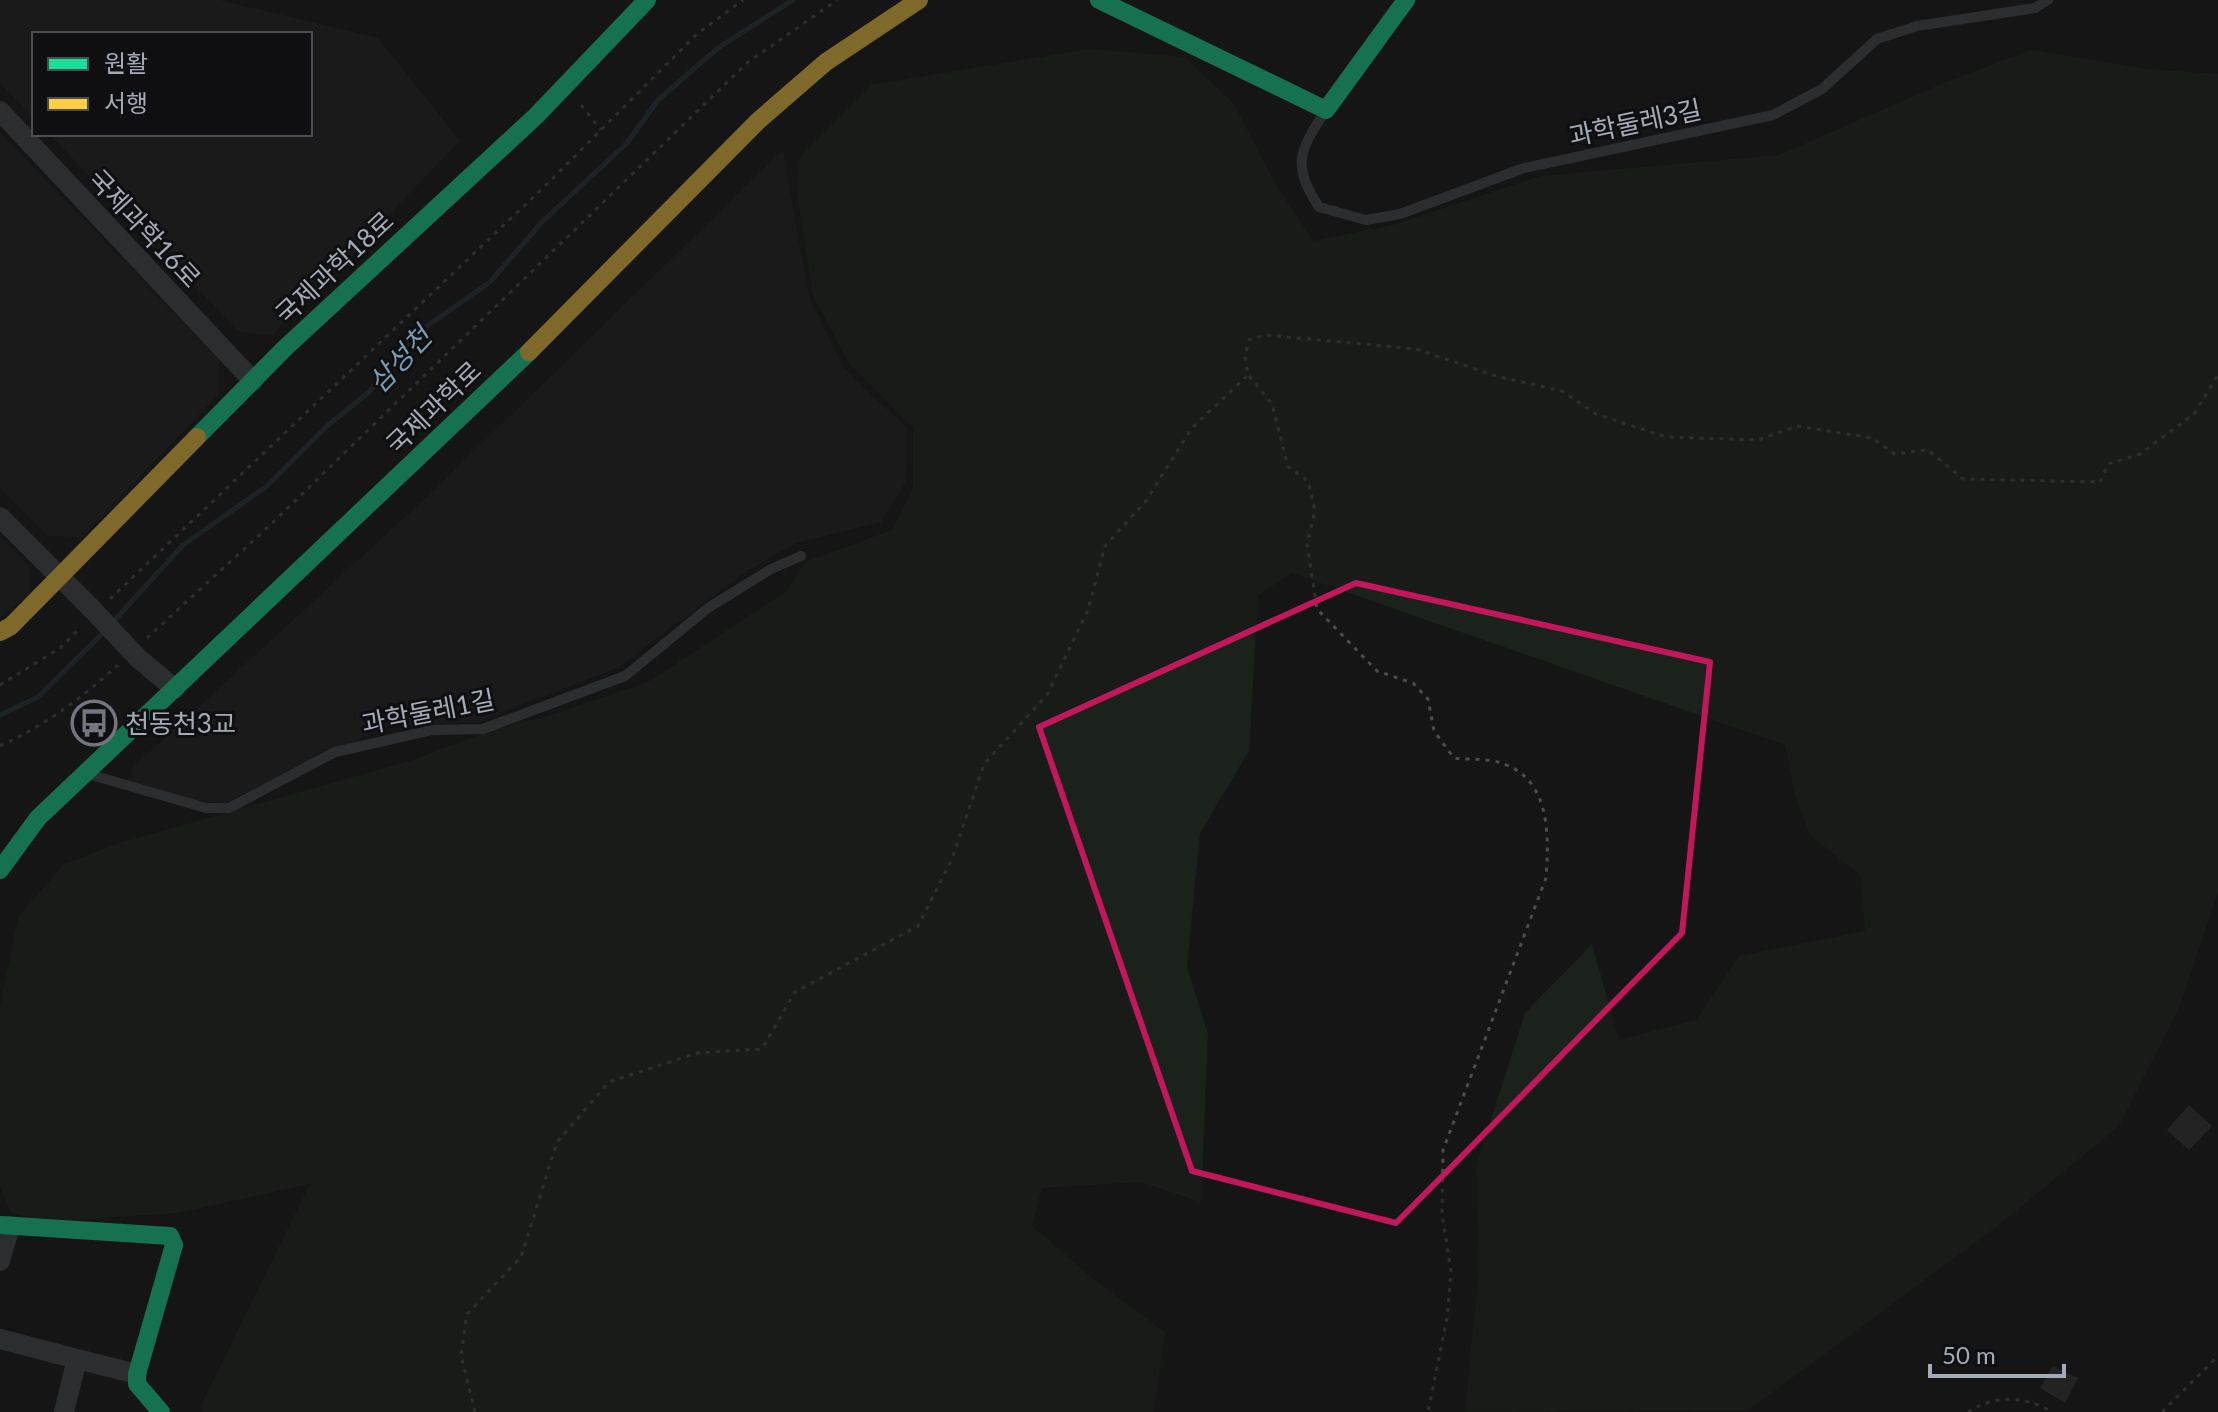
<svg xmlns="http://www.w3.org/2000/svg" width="2218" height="1412" viewBox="0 0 2218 1412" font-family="Lato,'Noto Sans KR',sans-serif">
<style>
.built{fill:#1f1f21}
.green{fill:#1b221b}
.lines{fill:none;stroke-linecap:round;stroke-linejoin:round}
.stream{stroke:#273137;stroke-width:5}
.building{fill:#333334}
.path{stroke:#4b4c4f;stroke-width:3;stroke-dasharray:4 6;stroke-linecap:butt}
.lane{stroke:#484a4e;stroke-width:10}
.street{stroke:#484a4e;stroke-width:20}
.fast{stroke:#16e098;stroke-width:18}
.slow{stroke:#ffcf43;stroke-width:18}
.street-bridge{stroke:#484a4e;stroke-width:20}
.marked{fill:none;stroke:#c2185b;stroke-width:6;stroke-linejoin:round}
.labels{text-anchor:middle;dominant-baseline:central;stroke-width:6;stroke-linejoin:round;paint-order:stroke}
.street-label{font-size:26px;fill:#a5abb6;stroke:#0f0f11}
.poi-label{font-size:26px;fill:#a5abb6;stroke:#0f0f11;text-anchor:start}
.water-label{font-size:28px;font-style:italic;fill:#7a9cb3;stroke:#0f0f11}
</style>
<rect width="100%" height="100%" fill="#151515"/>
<path class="built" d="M0,0H220L378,38L460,141L271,336L238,331L49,134H310V34H34V118L0,83Z
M0,132L219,360L220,393L82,537L48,536L0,488Z
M783,150L809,297L843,367L908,429L906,482L881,522L796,543L747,571L617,668L477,722L384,727L223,803L197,800L134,782L130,770L430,494Z
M0,536L29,566L30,594L0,617Z"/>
<path class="green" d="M1089,49L1185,57L1234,104L1275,183L1313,241L1393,225L1541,176L1779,155L1946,82L2031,50L2148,69L2218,74V892L2179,1008L2119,1126L1995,1228L1747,1411L1465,1412L1479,1268L1476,1167L1525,1013L1592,944L1619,1040L1696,1020L1739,956L1865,931L1860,875L1810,835L1795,795L1785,745L1292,573L1258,595L1249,751L1200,833L1187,967L1208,1034L1201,1202L1141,1182L1042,1188L1032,1226L1097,1282L1165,1332L1154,1412H205L200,1407L310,1184L178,1213L37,1222L10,1211L0,1186V1006L18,917L64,864L120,843L413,760L492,730L551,715L650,681L787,591L805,562L892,530L913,489V427L850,365L813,296L796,186L800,157L872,85Z"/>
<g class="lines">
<path class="stream" d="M113,622L183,545L267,486L326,427L369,392L417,333L490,282L542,222L627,143L658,100L718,48L793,0
M0,715L38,697L104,632"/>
</g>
<path class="building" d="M2189,1105L2212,1126L2189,1150L2167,1130Z
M2053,1366L2078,1378L2065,1403L2040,1388Z"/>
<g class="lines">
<path class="path" d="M581,105L601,130
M1249,376L1272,404L1288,467L1308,481L1315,511L1307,544L1317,609L1377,671L1413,683L1428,699L1434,731L1454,758C1470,760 1490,758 1504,764C1551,781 1549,837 1546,878L1443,1150L1442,1214L1451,1271L1447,1318L1428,1412
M110,599L546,185L697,34L743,0
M147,638L266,529L747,63L837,0
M0,685L60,648L81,627
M0,746C44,726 82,698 118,665
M475,1412L461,1355L467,1314L521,1257L557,1142L609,1082L697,1053L762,1049L795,992L918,926L952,859L984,764L1047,695L1088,610L1105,546L1146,501L1191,429L1248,375L1245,357L1249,340L1265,335L1416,349L1496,376L1562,391L1596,414L1666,437L1758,440L1797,426L1872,438L1895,454L1928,450L1963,479L2100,482L2108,464L2140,454L2194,414L2218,375
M1968,1412C1993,1395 2026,1395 2051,1412
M2162,1412L2218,1356"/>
<path class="lane" d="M1324,113C1299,151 1292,166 1319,207L1366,220L1400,214L1524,168L1773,115L1822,89L1877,39L1917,26L2035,8L2048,0
M88,774L206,808H229L335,752L432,730L483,729L625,676L708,608L771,569L801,556"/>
<path class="street" d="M0,111L253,381
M0,517L90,607
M138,658L175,689
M0,1261L10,1226
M0,1339L77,1359L64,1412
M77,1359L137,1374"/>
<path class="fast" d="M1099,0L1326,110L1406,0
M197,437L285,348L536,116L647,0
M0,870L38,818L529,352
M0,1225L170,1236L174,1245L137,1374V1384L161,1412"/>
<path class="slow" d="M529,352L758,121L826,62L919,0
M0,632L11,626L197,437"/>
<path class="street-bridge" d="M90,607L138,658"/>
</g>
<path d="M0 0H2218V1412H0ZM1356,583L1710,662L1682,933L1396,1223L1192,1171L1039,727Z" fill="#151515" fill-opacity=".55" fill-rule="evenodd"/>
<path class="marked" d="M1356,583L1710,662L1682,933L1396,1223L1192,1171L1039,727Z"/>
<defs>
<g id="bus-ring" transform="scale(2.3)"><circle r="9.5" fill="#0f0f11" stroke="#73767e" stroke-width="1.5"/><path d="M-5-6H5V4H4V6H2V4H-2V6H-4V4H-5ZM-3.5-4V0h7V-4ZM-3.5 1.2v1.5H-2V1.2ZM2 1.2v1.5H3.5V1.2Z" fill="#73767e"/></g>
</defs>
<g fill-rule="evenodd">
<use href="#bus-ring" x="94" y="723"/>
</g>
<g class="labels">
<g class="street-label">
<text transform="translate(1635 122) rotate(-12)">과학둘레3길</text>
<text transform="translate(145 228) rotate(47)">국제과학16로</text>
<text transform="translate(334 267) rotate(-43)">국제과학18로</text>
<text transform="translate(433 407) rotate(-44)">국제과학로</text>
<text transform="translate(428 711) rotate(-11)">과학둘레1길</text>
</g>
<g class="poi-label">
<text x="125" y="723">천동천3교</text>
</g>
<g class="water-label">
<text transform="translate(399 359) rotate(-47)">삼성천</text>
</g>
</g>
<rect x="32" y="32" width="280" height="104" fill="#0f0f11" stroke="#4b4d53" stroke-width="2"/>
<rect x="48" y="58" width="40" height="12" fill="#16e098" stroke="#4b4d53" stroke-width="2"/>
<text x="104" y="72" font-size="24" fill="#a5abb6">원활</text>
<rect x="48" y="98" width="40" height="12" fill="#ffcf43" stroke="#4b4d53" stroke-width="2"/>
<text x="104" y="112" font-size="24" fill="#a5abb6">서행</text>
<path d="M1930 1364v12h134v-12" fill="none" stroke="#a5abb6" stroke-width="4"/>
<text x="1942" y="1364" font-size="24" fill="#a5abb6" stroke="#0f0f11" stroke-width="6" paint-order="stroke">50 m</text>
</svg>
